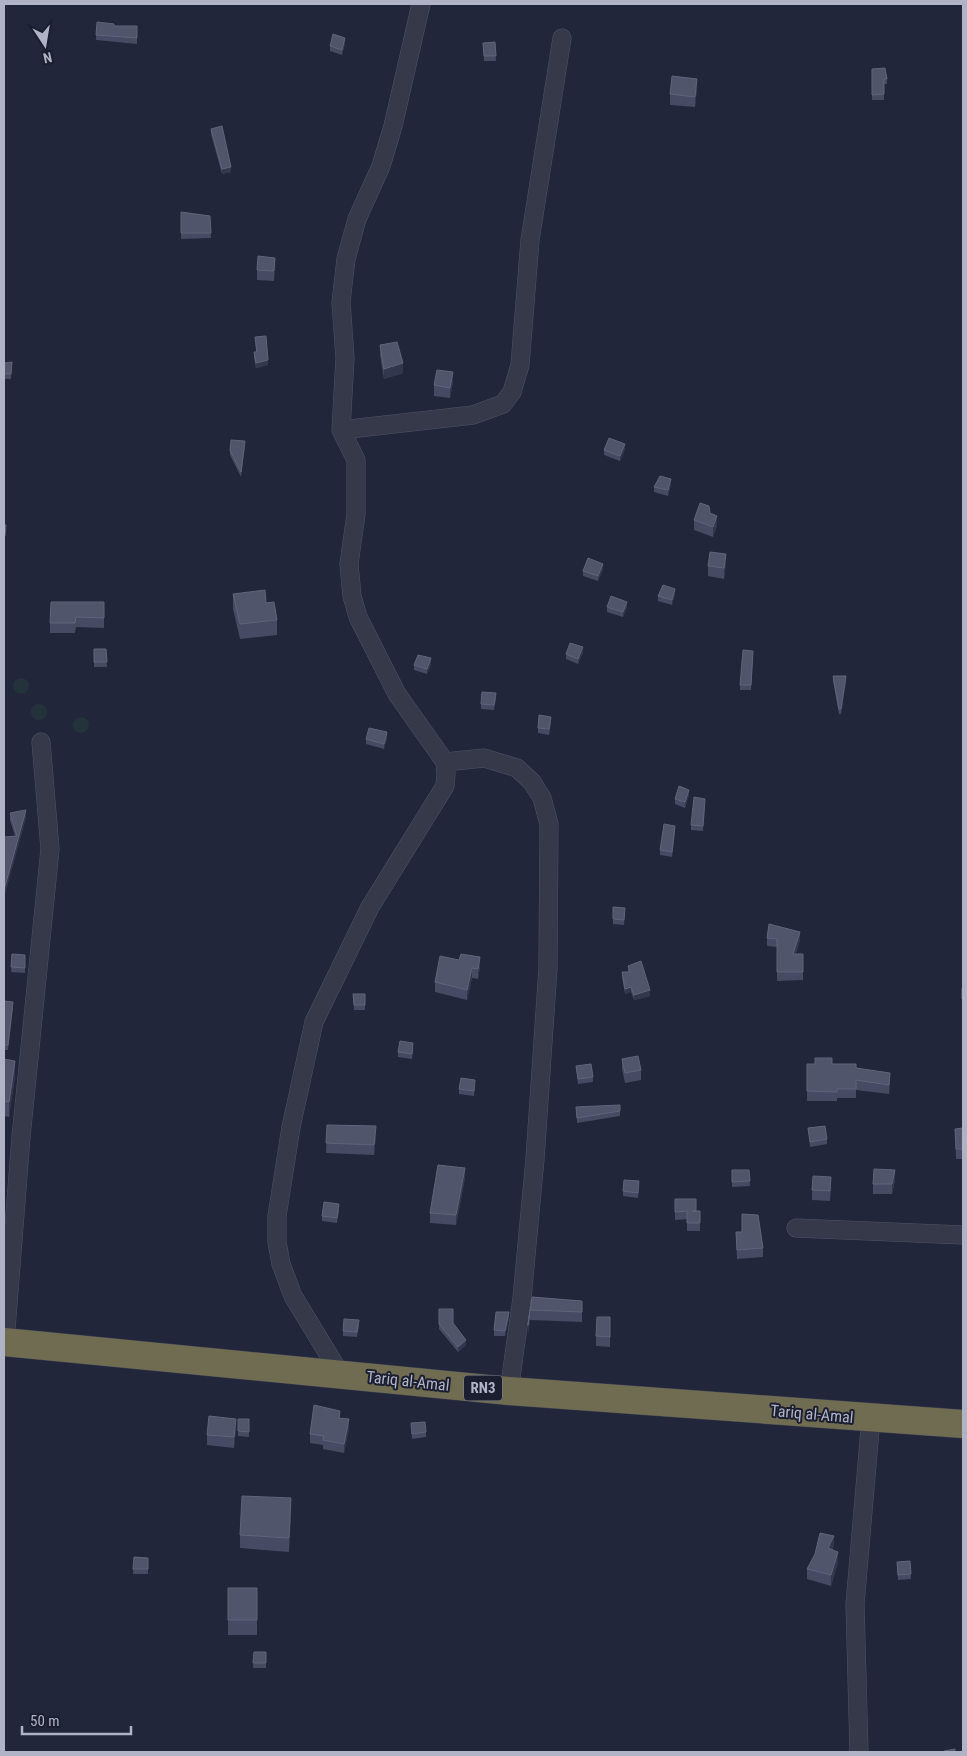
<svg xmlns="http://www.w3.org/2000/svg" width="967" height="1756" viewBox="0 0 967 1756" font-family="'Roboto Condensed',sans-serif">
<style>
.green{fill:#24323b}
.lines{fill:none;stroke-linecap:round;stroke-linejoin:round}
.street-casing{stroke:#505365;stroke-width:19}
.highway-casing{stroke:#3d4052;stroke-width:29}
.street{stroke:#35394a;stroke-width:18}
.highway{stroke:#706c52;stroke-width:28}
.wall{fill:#464a62}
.shaded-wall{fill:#33374d}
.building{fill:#51556c;stroke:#60647a}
.labels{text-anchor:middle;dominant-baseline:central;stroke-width:4;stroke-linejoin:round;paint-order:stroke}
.shield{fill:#1b1e2f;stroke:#838699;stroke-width:1}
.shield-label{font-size:15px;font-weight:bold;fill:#b0b3c6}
.street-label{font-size:16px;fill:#b0b3c6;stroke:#1b1e2f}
</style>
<rect width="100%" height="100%" fill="#22263a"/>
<path class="green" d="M13 686a8 8 0 1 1 16 0a8 8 0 1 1-16 0Z
M31 712a8 8 0 1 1 16 0a8 8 0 1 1-16 0Z
M73 725a8 8 0 1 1 16 0a8 8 0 1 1-16 0Z"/>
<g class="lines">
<g class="street-casing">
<path id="street" d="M341,430L473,415L503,404L512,392L520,365L530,240L562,38
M445,762L484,758L517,768L532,782L542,798L549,824L548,968L535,1159L522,1298L509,1391
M796,1228L963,1235
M5,1342L21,1137L50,849L41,742
M341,1375L293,1296L281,1264L277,1242V1216L291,1127L314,1022L370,907L445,786L446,774L445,762L397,694L358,617L352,596L349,564L356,514V460L341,430L345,358L341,302L346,259L357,219L381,166L393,126L421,4
M859,1752L855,1604L871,1418"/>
</g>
<g class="highway-casing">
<path id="highway" d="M4,1342L509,1391L963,1424"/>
</g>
<use href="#street" class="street"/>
<use href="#highway" class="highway"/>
</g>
<path class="wall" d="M114,26H137V44L96,40V35Z
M495,42L496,61H484L483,43Z
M345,43L342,55L330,51V46Z
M872,69L887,79V84H884V100H872Z
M697,89L695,107L670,105V94Z
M211,129L231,172L222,174L211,134Z
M181,212L210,216L211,238L181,239Z
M275,268L274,281L257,280V270Z
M255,337L268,365L256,368L254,358V352H256Z
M380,345L403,373L384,379L380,355Z
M12,362L11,379H4V363Z
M453,382L450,398L434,396V385Z
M245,446L241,477L230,455V450Z
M625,449L620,461L604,455V450Z
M671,484L668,496L654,492V487Z
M710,513L717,526L713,537L694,530V520Z
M726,564L724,579L708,576V566Z
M603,569L598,581L583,576V571Z
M233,594L266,603L277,620V635L240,639L233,609Z
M675,594L672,605L658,601V596Z
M104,602V628L76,627L75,633H50V623Z
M607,607H627L623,617L607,612Z
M94,649H106L107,667H94Z
M583,652L578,664L566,659V654Z
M753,656L751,690H740V685Z
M431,664L427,674L414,670V665Z
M833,676L846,681L841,714H839L833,681Z
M496,698L494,710L481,709V704Z
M551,722L549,735L538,733V728Z
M387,738L384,749L366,744V739Z
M689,795L685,808L675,804V799Z
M705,804L703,831L691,830V825Z
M10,813L26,817L4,897V837L15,836L10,820Z
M675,831L672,857L660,855V850Z
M613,907L625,908L624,925L613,924Z
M767,938L800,940L796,954H803V980L777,981V947L767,946Z
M12,954L25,955V973L11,972Z
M459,960L480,967L478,979L472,978L467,1000L435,992V982Z
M628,966L650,996L634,1000L631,992L625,994L622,977V972H628Z
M962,988H963V1014H962Z
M353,994L365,1005V1010H354Z
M4,1003L13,1007L8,1050H4Z
M413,1048L412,1059L398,1057V1052Z
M4,1059L15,1076L9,1117L4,1116Z
M622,1059L641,1070V1080L625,1083L622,1069Z
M807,1064H832L856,1068L890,1083L889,1094L856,1090V1098H837V1101H807Z
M576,1066L593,1077V1082L578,1084Z
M475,1085L474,1096L459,1094V1089Z
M620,1105V1116L577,1123L576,1107Z
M327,1125L376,1136L374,1155L326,1153Z
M808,1128L827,1139V1144L810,1147Z
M963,1128V1159H956L955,1129Z
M732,1170H749L750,1186L732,1187Z
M465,1178L456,1225L430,1223V1213Z
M895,1180L892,1194H873V1184Z
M639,1186L638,1198L623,1196V1191Z
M831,1187L830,1201L812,1200V1190Z
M675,1199L696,1211H700V1231H687V1219L675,1220Z
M339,1210L337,1223L322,1221V1216Z
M736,1232H742L763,1248V1257L737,1259Z
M532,1297L582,1301V1322L530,1320L528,1335Z
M439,1309L466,1345L458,1352L439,1329Z
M509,1318L505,1336H494V1330Z
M359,1325L357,1337L343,1336V1331Z
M610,1328V1347L596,1346V1336Z
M340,1418L349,1428L344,1453L323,1449V1445L310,1443V1434Z
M238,1419H249V1437L238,1436Z
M411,1423L426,1432V1437L412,1439Z
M236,1429L234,1448L207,1445V1435Z
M291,1512L289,1552L240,1548V1535Z
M834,1546L832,1550L838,1562L831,1586L807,1579V1569Z
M134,1557L148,1558V1574H133Z
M910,1561L911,1579L898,1580L897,1567Z
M228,1588H257V1635H228Z
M254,1652H266V1668H253Z"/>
<path class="shaded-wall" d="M345,38V43L342,55V50Z
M697,79V89L695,107V97Z
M231,167V172L222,174V169Z
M275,258V268L274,281V271Z
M268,360V365L256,368V363Z
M403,363V373L384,379V369Z
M453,372V382L450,398V388Z
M625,444V449L620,461V456Z
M671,479V484L668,496V490Z
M717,516V526L713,537V527Z
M726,554V564L724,579V568Z
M603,564V569L598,581V576Z
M675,589V594L672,605V600Z
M627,602V607L623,617V612Z
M583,647V652L578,664V659Z
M431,658V664L427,674V669Z
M846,676V681L841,714V709Z
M387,732V738L384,749V744Z
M689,790V795L685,808V802Z
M26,810V817L4,897V890Z
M675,826V831L672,857V852Z
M800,932V940L793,962V954Z
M480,957V967L478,979V969Z
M472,968V978L467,1000V990Z
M631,987V992L625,994V989Z
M650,990V996L634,1000V995Z
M15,1061V1076L9,1117V1102Z
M890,1073V1083L889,1094V1085Z
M376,1126V1136L374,1155V1145Z
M465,1168V1178L456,1225V1215Z
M895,1170V1180L892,1194V1184Z
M530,1310V1320L528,1335V1325Z
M509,1312V1318L505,1336V1331Z
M466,1340V1345L458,1352V1347Z
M236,1419V1429L234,1448V1437Z
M349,1419V1428L344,1453V1444Z
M291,1498V1512L289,1552V1538Z
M834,1536V1546L828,1558V1548Z
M838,1552V1562L831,1586V1575Z"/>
<path class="building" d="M97,22L114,24V26H137V38L96,35Z
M333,34L345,38L342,50L330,46Z
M495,42L496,56H484L483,43Z
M885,68L887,79H884V94L872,95V69Z
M672,76L697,79L695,97L670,94Z
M222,126L231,167L222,169L211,129Z
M181,212L210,216L211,233H181Z
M258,256L275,258L274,271L257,270Z
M266,336L268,360L256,363L254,352H257L255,337Z
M397,342L403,363L384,369L380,345Z
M12,362L11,374H4V363Z
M437,370L453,372L450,388L434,385Z
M609,438L625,444L620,456L604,450Z
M231,440L245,441L241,472L230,450Z
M660,476L671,479L668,490L654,487Z
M700,503L709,506L710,513L717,516L713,527L694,520Z
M4,524L6,525L5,536H4Z
M710,552L726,554L724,568L708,566Z
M588,558L603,564L598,576L583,571Z
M663,585L675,589L672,600L658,596Z
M265,590L266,603L274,602L277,620L240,624L233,594Z
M611,596L627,602L623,612L607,607Z
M51,602H104V618L76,617L75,623H50Z
M570,643L583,647L578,659L566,654Z
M94,649H106L107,662H94Z
M743,650L753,651L751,685H740Z
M418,655L431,658L427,669L414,665Z
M833,676H846L841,709H839Z
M482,692L496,693L494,705L481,704Z
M539,715L551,717L549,729L538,728Z
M369,728L387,732L384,744L366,739Z
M679,786L689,790L685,802L675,799Z
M694,797L705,799L703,826L691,825Z
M26,810L4,890V837L17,836L10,813Z
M664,824L675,826L672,852L660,850Z
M613,907L625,908L624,920L613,919Z
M769,924L800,932L793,954H803V972H777V939L767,938Z
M12,954L25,955V968L11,967Z
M461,954L480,957L478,969L472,968L467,990L435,982L440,956L459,960Z
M641,961L650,990L634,995L631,987L625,989L622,972H630L628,966Z
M962,988H963V999H962Z
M353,994H365V1005H354Z
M4,1001L13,1002L8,1045H4Z
M400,1041L413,1043L412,1054L398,1052Z
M638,1056L641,1070L625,1073L622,1059Z
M815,1058H832V1064H856V1068L890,1073L889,1085L856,1080V1089H837V1092L807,1091V1064H815Z
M4,1059L15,1061L9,1102L4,1101Z
M591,1064L593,1077L578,1079L576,1066Z
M461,1078L475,1080L474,1091L459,1089Z
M620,1105V1111L577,1118L576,1107Z
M327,1125L376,1126L374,1145L326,1143Z
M825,1126L827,1139L810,1142L808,1128Z
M963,1128V1149H956L955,1129Z
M438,1165L465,1168L456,1215L430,1213Z
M874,1169L895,1170L892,1184H873Z
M732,1170H749L750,1181L732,1182Z
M813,1176L831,1177L830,1191L812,1190Z
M624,1180L639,1181L638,1193L623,1191Z
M675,1199H696V1211H692H700V1223H687V1211L675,1212Z
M324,1202L339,1204L337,1218L322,1216Z
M742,1214L758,1215L763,1248L737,1250L736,1232H742Z
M532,1297L582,1301V1312L530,1310L528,1325Z
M439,1309H453V1323L466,1340L458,1347L439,1324Z
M496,1312H509L505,1331L494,1330Z
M597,1317H610V1337L596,1336Z
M344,1319L359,1320L357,1332L343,1331Z
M314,1405L340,1411L339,1418L349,1419L344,1444L323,1440L324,1436L310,1434Z
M209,1416L236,1419L234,1437L207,1435Z
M238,1419H249V1432L238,1431Z
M425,1422L426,1432L412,1434L411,1423Z
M242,1496L291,1498L289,1538L240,1535Z
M820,1533L834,1536L828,1548L838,1552L831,1575L807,1569L815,1554Z
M134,1557L148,1558V1569H133Z
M910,1561L911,1574L898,1575L897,1562Z
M228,1588H257V1620H228Z
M254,1652H266V1663H253Z
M955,1749V1752H944V1751Z"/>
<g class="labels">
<rect class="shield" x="464" y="1375.5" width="38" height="25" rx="4"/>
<g class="shield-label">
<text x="483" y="1388">RN3</text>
</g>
<g class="street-label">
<text transform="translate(408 1381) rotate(6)">Tariq al-Amal</text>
<text transform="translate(812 1414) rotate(5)">Tariq al-Amal</text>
</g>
</g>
<rect width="967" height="1756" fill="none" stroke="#b0b3c6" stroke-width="10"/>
<g transform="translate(45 45) rotate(168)" stroke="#1b1e2f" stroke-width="4" paint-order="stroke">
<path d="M0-4L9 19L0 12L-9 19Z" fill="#b0b3c6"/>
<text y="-8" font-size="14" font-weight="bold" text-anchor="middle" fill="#b0b3c6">N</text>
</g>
<path d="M22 1726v8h109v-8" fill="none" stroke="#b0b3c6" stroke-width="2.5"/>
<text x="30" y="1726" font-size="15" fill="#b0b3c6" stroke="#1b1e2f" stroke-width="4" paint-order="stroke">50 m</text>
</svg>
